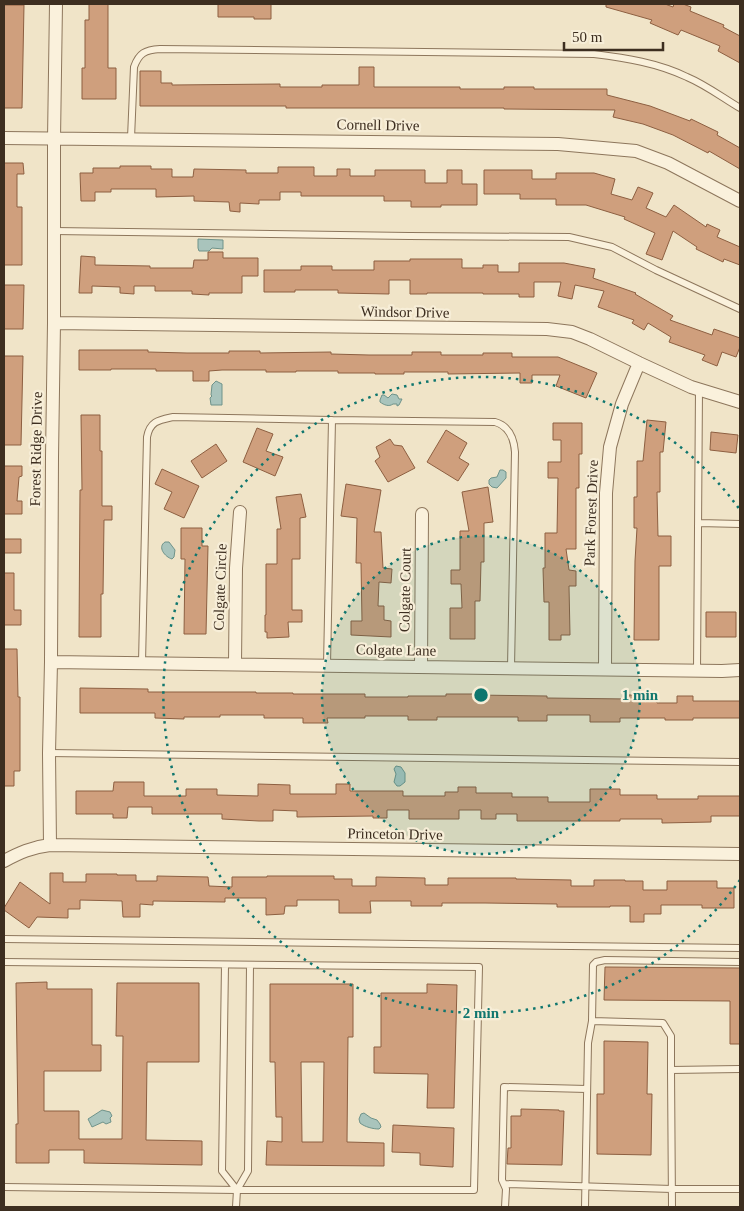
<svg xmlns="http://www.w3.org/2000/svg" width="744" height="1211" viewBox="0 0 744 1211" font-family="Georgia,serif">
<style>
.water{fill:#a9c4bc;stroke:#6f938a}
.building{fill:#cf9f7d;stroke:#8d5f41;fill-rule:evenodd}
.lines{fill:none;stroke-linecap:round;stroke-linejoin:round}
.lane-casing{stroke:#8d765c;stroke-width:8}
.street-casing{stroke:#8d765c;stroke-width:14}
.lane{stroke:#faf1dc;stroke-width:6}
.street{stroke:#faf1dc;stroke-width:12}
.ring{fill:none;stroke:#0f766e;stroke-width:2.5;stroke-dasharray:2.5 5}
.labels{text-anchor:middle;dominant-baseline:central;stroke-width:4.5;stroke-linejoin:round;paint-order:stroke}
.street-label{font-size:15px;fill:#3d2e20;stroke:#f7eed8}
.centre{fill:#0f766e;stroke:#f7eed8;stroke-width:2.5}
.ring-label{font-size:15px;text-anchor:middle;font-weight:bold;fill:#0f766e;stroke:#f7eed8;stroke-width:4.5;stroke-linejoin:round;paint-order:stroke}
</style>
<rect width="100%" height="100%" fill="#f0e4c8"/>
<path class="water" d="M198,239L223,240V249L212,248L209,251H199L198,248Z
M216,381L222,384V405H211L210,398L212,396L211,395L212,385Z
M392,394L397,395L399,399H402L399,405L397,406V404H393C389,407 384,405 380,402V400L382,395H384L388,398Z
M500,470H503L506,472V478L497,488L492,487L489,484V480L491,478L497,477Z
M165,542H169L175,550L174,557L172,559C165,557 157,547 165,542Z
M396,766L401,767L405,773V782L400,786H397L394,782L396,774L394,769Z
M102,1110L110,1112L112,1116L110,1118L111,1122L106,1124L103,1122L92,1127L88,1119Z
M364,1113L371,1118L377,1120L380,1124L381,1127L379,1129C373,1129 365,1127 360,1123L359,1119L361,1114Z"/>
<path class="building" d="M89,4H108V68H116V99H82V68H85V20H89Z
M218,4H271V19H254V17H218Z
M606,4H665L673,7L674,4H683L691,7L690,11L724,25L723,27L740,36V63L718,51L720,46L681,30L678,35L650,23L652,20L606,7Z
M4,5H24L22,108H4Z
M359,67H374V87H460V89H504V87H534V89H607V95L650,106L690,121L691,119L718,132L717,135L740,148V169L709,151L708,153L673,135L643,124L613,117L615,110L504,109V108H286V106H140V71H161V83H172V85L280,84V87H322V85H359Z
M4,163H23L24,174H17V207H22V265H4Z
M120,166H151V169H172V177H193L194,169L246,170V173H278V167H314V176H337V169H350V176H375V170H425V183H447V170H462V184H477V205H441V207H411V201H384V196H301V192H280V200H259V204L240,203V212L230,211L229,202L194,201V196L156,197V189H111V192H95V201H81L80,173H93V168H120Z
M484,170H532V179H556V173H594L615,179L611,194L632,200L638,187L653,193L646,208L666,217L674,205L706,227L707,224L720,230L717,237L740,247V265L724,259L723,262L696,249L697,247L673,231L662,260L646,254L655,233L624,219L625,217L586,205H556V199H520V194H484Z
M208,252H223V258H258V276H242V293H209V295L192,294V291H155V286H134V294L120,293V287L92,286V293H79L81,256L95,257V265L150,266V268H193L194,260H208Z
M410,259H462V268H483V265H498V272H519V263H564L595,269L593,278L636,293L635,294L673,316L670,320L712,335L714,329L740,338V347L736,357L722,352L717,366L702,360L705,355L669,342L671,337L648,323L644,330L632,323L634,320L598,307L604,291L575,285L572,299L558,296L561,282H534V297H519V294H483V293H427V294H410V280H389V294L338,293V290H295V292H264V270H301V266H332V270H374V261H410Z
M4,285H24L23,329H4Z
M79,350H148V352L187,353H229V351H260V353L331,352V354L369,355H412V352H441V355H483V353H512V357H558L597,373L586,398L556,386L560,375H532V383H520V373L448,374V372H404V374H375V373H338V371H296V372H266V370H222L209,371V381H193V371H156V369H111V370H79Z
M4,356H23L21,445H4Z
M81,415H100V451H102V506H112V520H104L103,594H101V637H79L80,490H82Z
M647,420L666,422L663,452H660V492H657L658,536H671V566H659V640H634L635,561L637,528H634V497H637V461H643Z
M553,423H582V454H579V488H576V549H566L569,570L576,571V586H569L570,635H561V640H549V602H544L543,568H545V533H557L558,478H548V462H561V440H553Z
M257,428L273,434L266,451L283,457L275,476L243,462Z
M446,430L467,443L459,458L469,464L458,481L427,462Z
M711,432L738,435L736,453L710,450Z
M390,439L394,445L402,446L415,468L388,482L375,461L380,457L376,447Z
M216,444L227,461L202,478L191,461Z
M4,466H22V476L19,477L17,501H22V514H4Z
M162,469L199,486L184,518L164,509L172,492L155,484Z
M346,484L381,490L374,532H381L383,568L392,569L391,583L379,582L378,606H384V620L391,621V637L351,635V621H362L361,563H356L357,518L341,516Z
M488,487L493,522L484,523V562H481L480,601H475V639H450V608H462L461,584H451V570H460V531H469L462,492Z
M301,494L306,517L300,518V559H292V610H302V622H288L289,637L267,638V632H265V615H266V564H277V529H281L276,497Z
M181,528H202V546H208L206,634H184L185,559H181Z
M4,539H21V553H4Z
M4,573H14V610H21V625H4Z
M706,612H736V637H706Z
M4,649H17L18,697H20V771H14V786H4Z
M80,688L148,689V692H256V693H293V694H365V697H408V696H446V694H475V695L547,696V698L628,699V695H657V703H677V696H693V701H740V718H693V720H665V718H620V722H590V715H547V721H518V717H437V720H408V716H365V718H327L328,723H303V718H264V715H220V717H184V719L155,718V713H80Z
M114,782H144V796H186V789H217V795L258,796V784L290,785V794H336V784H350V791H403V796H445V792H458V787H476V793H512V797H548V802H590V789H620V795H657V799H698V796H740V816H711V822L662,823V819H620V821H517V814H496V819H481V810H459V819H409V810H387V818H373V816L297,817V811L273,810V821H259L222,819V814H152V807H128L127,818H113V814H76V791H113Z
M50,873H63V882H86V874H117V875H136V881H157V876L208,877L209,886L232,887V877H267V876H334V879H352V886H376V877L425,878V885H448V878H516V879L571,880V886H594V880H625V881H643V890H667V881H717V888H734V908H702V905H661V914H644V922H630V906H610V907H557V904L485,903H442V906H411V901H370L371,913H339V900H297V906H285L284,914L266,915V898H225V902L153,901V905L140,904V917H123L122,901L80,900V909H68V918L37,917L29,928L4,910V908L20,882L50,904Z
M605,967L740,968V1044H730V1001L604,1000Z
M47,982V989H92V1045H101V1071H44V1111H79V1139H122L123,1036H116L117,983H199V1062H147L146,1140L202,1141V1165L84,1163V1150H49V1163H16V1124H18L16,983Z
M270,984H353V1037H348L347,1142L384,1143V1166L266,1165L267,1141L282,1142V1117H276L275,1062H270ZM301,1062H324L323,1142H302Z
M427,984L457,985L454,1108H427L428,1074L374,1073V1047H381V993H427Z
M604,1041L648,1042L647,1094H652L651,1155L597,1154V1094H604Z
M521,1109L559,1110V1111H564L562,1165L507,1164L508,1148H511V1116H521Z
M393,1125L454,1128L453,1167L420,1165V1153L392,1152Z"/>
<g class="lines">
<g class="lane-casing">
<path id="lane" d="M131,138L134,67C139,53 145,50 160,49L594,54C626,58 658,63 687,77C706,85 723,98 740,108
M54,231L409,236L569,237L612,247L656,270L740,309
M332,420L495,422C509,426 514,439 515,452L511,668
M699,523L740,524
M142,663L147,437C150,421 159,420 173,417L332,420L327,665
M697,670L699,389
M49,753L740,762
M4,939L740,948
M4,962L479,967L474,1190H237L4,1187
M225,965L222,1171L237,1190
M592,1021L593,965L596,962L605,960L740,962
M504,1184L672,1189H740
M236,1207L237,1190L248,1171L250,965
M505,1207L506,1189L502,1180L504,1087L587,1089
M585,1207L588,1043L592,1021L663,1023L671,1036V1070
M672,1207L671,1070L740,1069"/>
</g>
<g class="street-casing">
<path id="street" d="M4,138L558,144L636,151L668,163L740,201
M54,323L547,329L572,332L590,339L639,363L691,387L740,402
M51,662L722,671L740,670
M235,663L236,568L240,512
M421,667L422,514
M605,669L606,493L610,447L622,404L639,363
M50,845L49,753L51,662L52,457L54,323V139L56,4
M4,861C19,853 32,847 50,845L740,854"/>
</g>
<use href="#lane" class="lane"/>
<use href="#street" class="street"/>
</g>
<circle cx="481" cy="695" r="159" fill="#0f766e" fill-opacity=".12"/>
<g class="ring">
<circle cx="481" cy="695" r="159"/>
<path d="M740 880A318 318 0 1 1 740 510"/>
</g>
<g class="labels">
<g class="street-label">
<text transform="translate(378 125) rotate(1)">Cornell Drive</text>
<text transform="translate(405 312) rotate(1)">Windsor Drive</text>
<text transform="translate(36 449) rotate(-89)">Forest Ridge Drive</text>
<text transform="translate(591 513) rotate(-88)">Park Forest Drive</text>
<text transform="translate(220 587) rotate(-88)">Colgate Circle</text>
<text transform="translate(405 590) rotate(-89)">Colgate Court</text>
<text transform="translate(396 650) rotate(1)">Colgate Lane</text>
<text transform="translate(395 834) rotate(1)">Princeton Drive</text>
</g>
</g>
<circle cx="481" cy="695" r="8" class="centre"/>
<g class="ring-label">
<text x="640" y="700">1 min</text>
<text x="481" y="1018">2 min</text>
</g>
<rect width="744" height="1211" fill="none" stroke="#3d2e20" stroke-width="10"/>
<path d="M564 42v8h99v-8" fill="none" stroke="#3d2e20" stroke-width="2.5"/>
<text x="572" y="42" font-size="15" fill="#3d2e20" stroke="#f7eed8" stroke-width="4" paint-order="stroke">50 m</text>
</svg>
